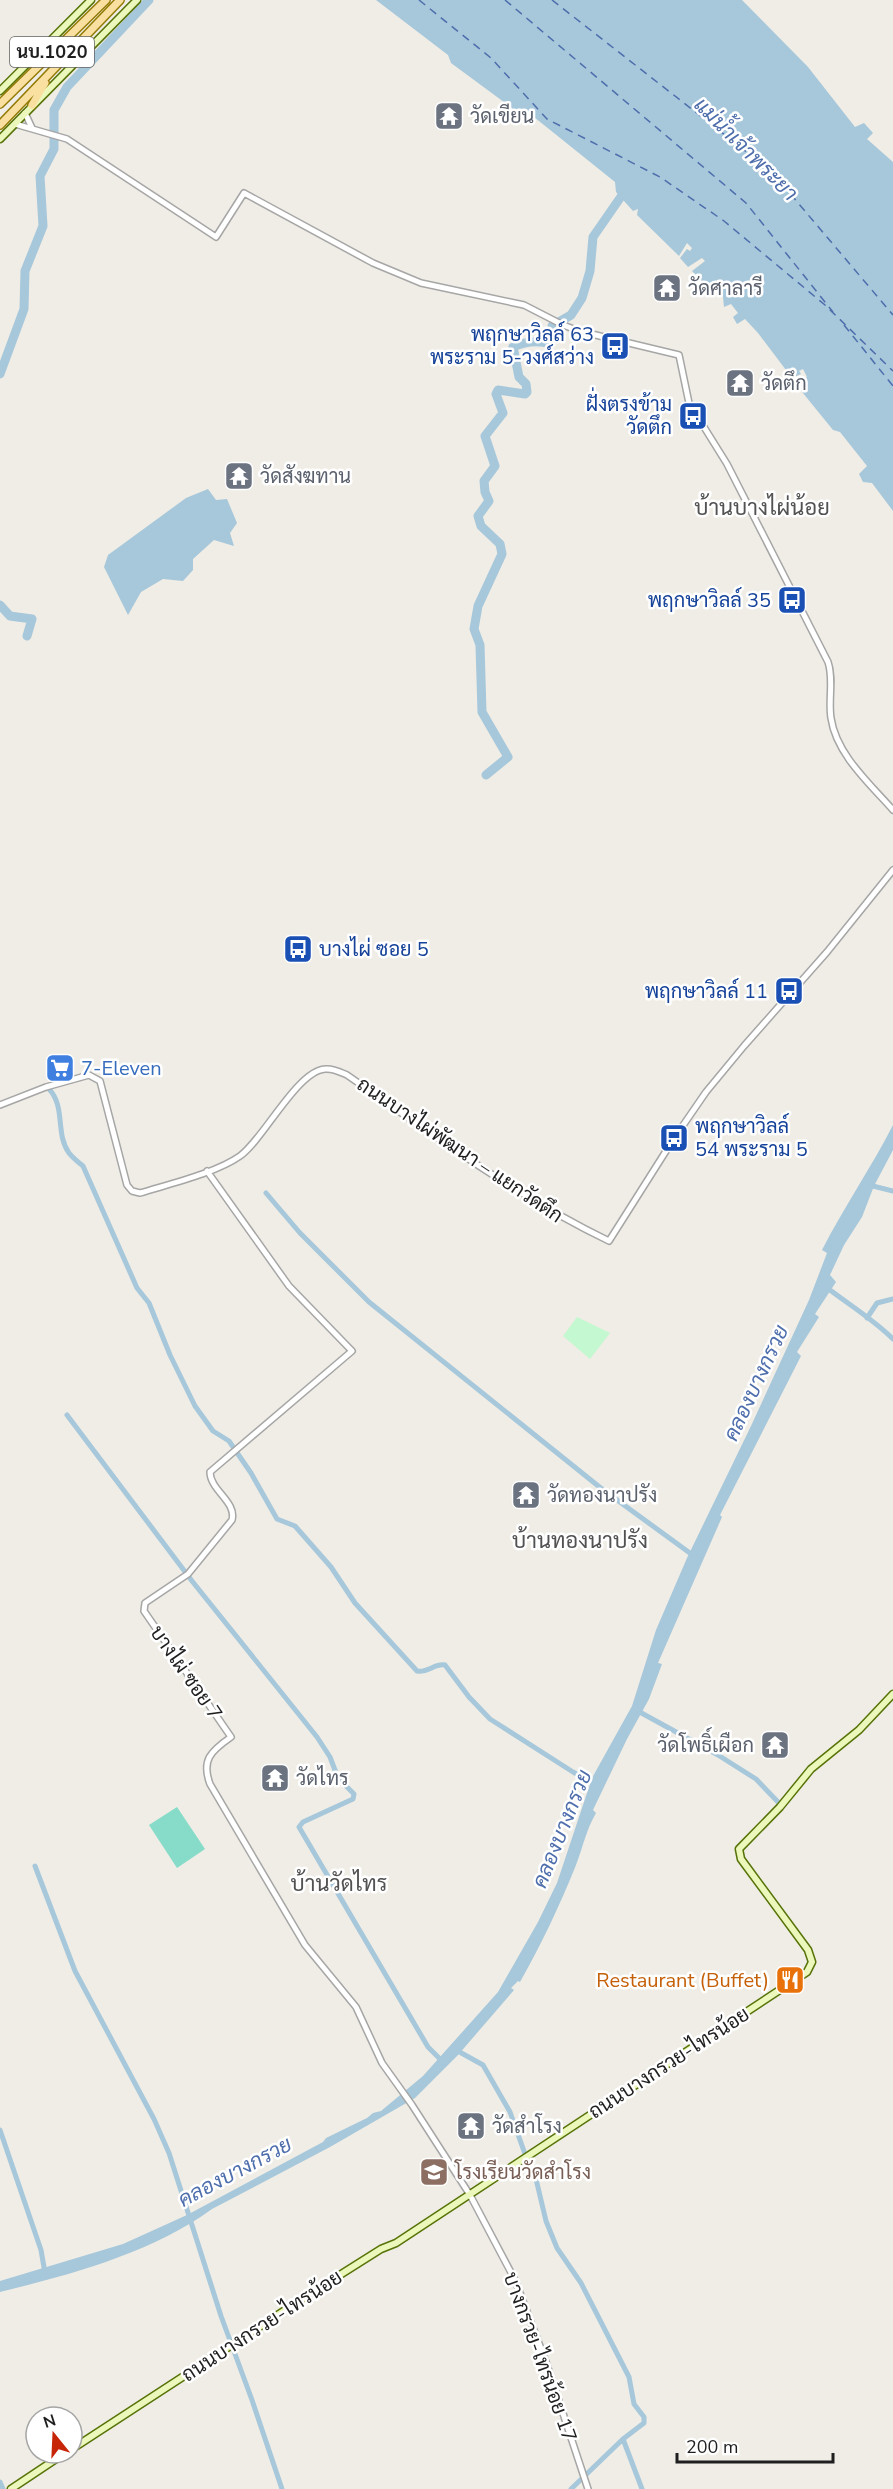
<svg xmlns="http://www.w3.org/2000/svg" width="893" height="2489" viewBox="0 0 893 2489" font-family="'Nunito Sans',Sarabun,sans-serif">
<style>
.park{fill:#c4f8d0}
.pitch{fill:#86dcc8}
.water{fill:#a7c7db}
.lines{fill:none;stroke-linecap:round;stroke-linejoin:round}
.canal{stroke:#a7c7db;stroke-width:5}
.river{stroke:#a7c7db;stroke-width:9}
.ferry{stroke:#4e6eac;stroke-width:1.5;stroke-dasharray:8 6;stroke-linecap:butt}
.tertiary-casing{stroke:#a6a6a6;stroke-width:8}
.secondary-casing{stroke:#577308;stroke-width:9}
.primary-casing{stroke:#947b05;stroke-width:10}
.tertiary{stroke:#fff;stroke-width:5}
.secondary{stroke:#ebf7bb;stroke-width:6}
.primary{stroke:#f9e0a1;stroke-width:7}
.labels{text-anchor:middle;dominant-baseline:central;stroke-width:5;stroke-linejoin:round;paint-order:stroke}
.shield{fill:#fff;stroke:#626262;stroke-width:1.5}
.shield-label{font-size:18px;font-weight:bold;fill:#1f1f1f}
.worship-label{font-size:20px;fill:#5b616d;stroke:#fff;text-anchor:start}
.transit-label{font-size:20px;fill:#164399;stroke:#fff;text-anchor:end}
.shop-label{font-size:20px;fill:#366cbe;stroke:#fff;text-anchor:start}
.street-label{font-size:20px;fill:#1f1f1f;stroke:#fff}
.food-label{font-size:20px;fill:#c56008;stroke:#fff;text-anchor:end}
.education-label{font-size:20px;fill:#785e54;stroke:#fff;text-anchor:start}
.water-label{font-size:21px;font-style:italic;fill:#4e6eac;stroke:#fff}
.quarter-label{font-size:22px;fill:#525252;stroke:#fff}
</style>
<rect width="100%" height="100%" fill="#efede5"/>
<path class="park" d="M577,1317L610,1333L590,1359L563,1336Z"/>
<path class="pitch" d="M177,1807L205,1849L177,1868L149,1825Z"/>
<path class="water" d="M376,0H742L808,67L855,127L864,123L873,133L867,139L893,162V511L872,483L863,482L859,474L867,466L840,432L833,430L794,382L807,377L803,369L799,371L801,374L792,378L758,333L745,319L737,324L733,317L738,313L731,304L724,307L723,297L719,292L709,288L692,271L705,261L702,258L688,267L680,258L687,249L690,251L692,248L687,243L679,256L637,215L638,209L633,211L616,192L615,182L524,109L520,114L451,63L448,55Z
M208,489L216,500L227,499L237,523L230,533L234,546L214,540L193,559V570L183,581L163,579L141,592L128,615L104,567L108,555L186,498Z
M893,1125V1150L874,1186L862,1217L844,1245L830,1275L836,1282L815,1314L819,1317L797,1352L801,1356L720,1515L722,1517L658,1663L662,1664L649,1699L627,1739L593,1810L596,1813C586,1830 583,1847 576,1865C560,1905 541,1945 520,1982L518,1981L511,1988L514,1990L458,2055L415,2098L330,2147L212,2209C151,2253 73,2274 0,2292V2281L123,2244L187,2215L323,2142L326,2138L367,2118L373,2113L381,2111L423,2076L498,1992L538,1922L557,1883L592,1778L632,1706L656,1630L687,1558L751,1426L809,1300L827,1253L822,1250C844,1207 871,1168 893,1125Z"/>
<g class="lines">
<path class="canal" d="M49,1089C66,1107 55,1134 69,1153C72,1157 78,1162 83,1166L137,1288L149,1303L170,1355L195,1406L213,1431L229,1441L251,1473L277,1519L295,1526L331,1567L355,1603L417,1671C428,1673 435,1663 445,1665L469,1697L490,1719L573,1772L597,1785
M869,1185L893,1191
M266,1193L300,1233L369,1302L602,1489L694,1556
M826,1287C848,1304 873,1319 893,1339
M867,1318L877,1303L893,1299
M67,1415L192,1581L317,1737L330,1757L338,1778L354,1794L353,1799L303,1822L299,1827L428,2047L443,2062
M636,1710L718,1755L756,1779L778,1802
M35,1866L75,1971L154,2119L169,2153L221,2316L252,2400L282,2489
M456,2050L483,2065L510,2112L525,2154
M0,2130L41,2250L45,2273
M529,2163L536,2179L546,2221L557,2248L581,2283L629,2377L634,2404L644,2417V2423L623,2439
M0,2482L3,2489
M571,2489L623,2439L642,2489"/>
<path class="river" d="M0,374L24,309L25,271L43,226L40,176L54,149V110L67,87L149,0
M0,605L10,616L32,619L27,636
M486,775L508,757L482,712L480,645L474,629L478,606L502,554L500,544L481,526L478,516L489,501L485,492L484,481L495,466L485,436L503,413L496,394L498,390L525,394L527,392L526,384L519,377L513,347C526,341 537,340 551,344L552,326L571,315L582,298L590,271L593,237L627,188"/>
<path class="ferry" d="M419,0L491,58L547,119L660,177L724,221L825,305L893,371
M505,0L746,203L833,312
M552,0L771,171L893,315
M844,325L893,386"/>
<g class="tertiary-casing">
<path id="tertiary" d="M25,113L32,128
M15,124L67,139L216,237L244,193L373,263L421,283L524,305L563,325L579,331L679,355L689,403L727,464L828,662C834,679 828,700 831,718C836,754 870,784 893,810
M0,1105L46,1087L89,1075L100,1081L127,1185L132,1191L140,1193C169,1184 216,1173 240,1156C263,1140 297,1071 325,1069C333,1068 340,1072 347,1075C432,1134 516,1196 609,1241L673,1140L706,1092L744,1046L827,952L893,870
M207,1171L289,1286L352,1351L210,1472C210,1490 237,1502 232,1520L188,1574L145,1603L144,1611L231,1737C211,1751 201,1760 210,1784L305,1945L356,2007L382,2063L412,2105L470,2195L515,2280L546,2362L588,2489"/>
</g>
<g class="secondary-casing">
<path id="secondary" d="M0,91L91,0
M0,139L137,0
M72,2449L316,2290L381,2249L396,2243L807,1972L812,1962L808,1950L741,1859L739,1849L780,1807L811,1769L859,1730L893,1694
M11,2489L65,2453"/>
</g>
<g class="primary-casing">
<path id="primary" d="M0,104L106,0
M32,105L45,83
M0,125L120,0"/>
</g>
<use href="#tertiary" class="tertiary"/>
<use href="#secondary" class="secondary"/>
<use href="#primary" class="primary"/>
</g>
<defs>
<g id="temple-square" transform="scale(1.5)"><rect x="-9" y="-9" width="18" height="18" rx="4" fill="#6b7280" stroke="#fff"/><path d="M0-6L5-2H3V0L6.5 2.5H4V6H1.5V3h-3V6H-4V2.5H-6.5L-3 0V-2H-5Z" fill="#fff"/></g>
<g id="bus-square" transform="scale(1.5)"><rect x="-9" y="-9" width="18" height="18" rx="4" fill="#1a4fb4" stroke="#fff"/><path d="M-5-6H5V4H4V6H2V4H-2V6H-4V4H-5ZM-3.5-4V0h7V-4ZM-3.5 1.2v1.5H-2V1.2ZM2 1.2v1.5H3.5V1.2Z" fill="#fff"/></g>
<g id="supermarket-square" transform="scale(1.5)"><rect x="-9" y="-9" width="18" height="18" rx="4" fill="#3f7fe0" stroke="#fff"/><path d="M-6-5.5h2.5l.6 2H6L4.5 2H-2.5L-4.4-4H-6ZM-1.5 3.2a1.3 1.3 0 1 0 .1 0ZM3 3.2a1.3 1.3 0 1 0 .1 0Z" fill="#fff"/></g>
<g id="restaurant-square" transform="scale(1.5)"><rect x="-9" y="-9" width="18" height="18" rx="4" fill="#e8710a" stroke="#fff"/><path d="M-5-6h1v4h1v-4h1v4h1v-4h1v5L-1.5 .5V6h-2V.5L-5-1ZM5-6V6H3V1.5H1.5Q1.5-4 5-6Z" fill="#fff"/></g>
<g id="school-square" transform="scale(1.5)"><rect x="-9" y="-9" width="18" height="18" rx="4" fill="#8d6e63" stroke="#fff"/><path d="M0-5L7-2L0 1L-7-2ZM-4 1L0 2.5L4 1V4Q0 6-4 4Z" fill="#fff"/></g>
</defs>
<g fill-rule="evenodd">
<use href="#temple-square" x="449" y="116"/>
<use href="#temple-square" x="667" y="288"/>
<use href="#bus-square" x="615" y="346"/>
<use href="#temple-square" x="740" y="383"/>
<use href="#bus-square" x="693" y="416"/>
<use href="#temple-square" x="239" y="476"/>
<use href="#bus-square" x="792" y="600"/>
<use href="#bus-square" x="298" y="949"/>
<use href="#bus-square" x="789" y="991"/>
<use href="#supermarket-square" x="60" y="1068"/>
<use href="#bus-square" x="674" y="1138"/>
<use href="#temple-square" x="526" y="1495"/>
<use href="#temple-square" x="775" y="1745"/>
<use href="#temple-square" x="275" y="1778"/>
<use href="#restaurant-square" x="790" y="1980"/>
<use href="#temple-square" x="471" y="2126"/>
<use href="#school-square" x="434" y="2172"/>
</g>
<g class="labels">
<rect class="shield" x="10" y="37" width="84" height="30" rx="4.5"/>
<g class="shield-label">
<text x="52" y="52">นบ.1020</text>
</g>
<g class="worship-label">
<text x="470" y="116">วัดเขียน</text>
<text x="688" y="288">วัดศาลารี</text>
<text x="761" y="383">วัดตึก</text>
<text x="260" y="476">วัดสังฆทาน</text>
<text x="547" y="1495">วัดทองนาปรัง</text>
<text x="754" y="1745" text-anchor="end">วัดโพธิ์เผือก</text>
<text x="296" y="1778">วัดไทร</text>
<text x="492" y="2126">วัดสําโรง</text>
</g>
<g class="transit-label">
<text x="594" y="334">พฤกษาวิลล์ 63<tspan x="594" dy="23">พระราม 5-วงศ์สว่าง</tspan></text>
<text x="672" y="404">ฝั่งตรงข้าม<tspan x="672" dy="23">วัดตึก</tspan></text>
<text x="771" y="600">พฤกษาวิลล์ 35</text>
<text x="319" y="949" text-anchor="start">บางไผ่ ซอย 5</text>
<text x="768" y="991">พฤกษาวิลล์ 11</text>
<text x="695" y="1126" text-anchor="start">พฤกษาวิลล์<tspan x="695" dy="23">54 พระราม 5</tspan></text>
</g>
<g class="shop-label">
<text x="81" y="1068">7-Eleven</text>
</g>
<g class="street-label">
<text transform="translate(460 1150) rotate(34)">ถนนบางไผ่พัฒนา – แยกวัดตึก</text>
<text transform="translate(186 1673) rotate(55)">บางไผ่ ซอย 7</text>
<text transform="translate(669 2063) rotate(-33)">ถนนบางกรวย-ไทรน้อย</text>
<text transform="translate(262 2326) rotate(-33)">ถนนบางกรวย-ไทรน้อย</text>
<text transform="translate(540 2357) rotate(70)">บางกรวย-ไทรน้อย 17</text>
</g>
<g class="food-label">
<text x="769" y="1980">Restaurant (Buffet)</text>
</g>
<g class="education-label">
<text x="455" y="2172">โรงเรียนวัดสำโรง</text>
</g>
<g class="water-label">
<text transform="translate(746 149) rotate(45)">แม่น้ำเจ้าพระยา</text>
<text transform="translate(756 1383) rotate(-65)">คลองบางกรวย</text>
<text transform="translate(562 1829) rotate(-68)">คลองบางกรวย</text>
<text transform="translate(235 2172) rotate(-28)">คลองบางกรวย</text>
</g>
<g class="quarter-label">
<text x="762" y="508">บ้านบางไผ่น้อย</text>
<text x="580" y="1541">บ้านทองนาปรัง</text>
<text x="339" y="1884">บ้านวัดไทร</text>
</g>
</g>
<g transform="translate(54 2435) rotate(342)"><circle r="28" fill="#ffffff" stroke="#a5a5a5" stroke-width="1.5"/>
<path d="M0-4.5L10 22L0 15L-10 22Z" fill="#c72507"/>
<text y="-9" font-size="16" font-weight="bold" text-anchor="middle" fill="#1f1f1f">N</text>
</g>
<path d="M677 2453v9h156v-9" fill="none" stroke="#1f1f1f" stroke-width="3"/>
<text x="686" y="2453" font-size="18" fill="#1f1f1f" stroke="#ffffff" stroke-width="4.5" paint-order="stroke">200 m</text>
</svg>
